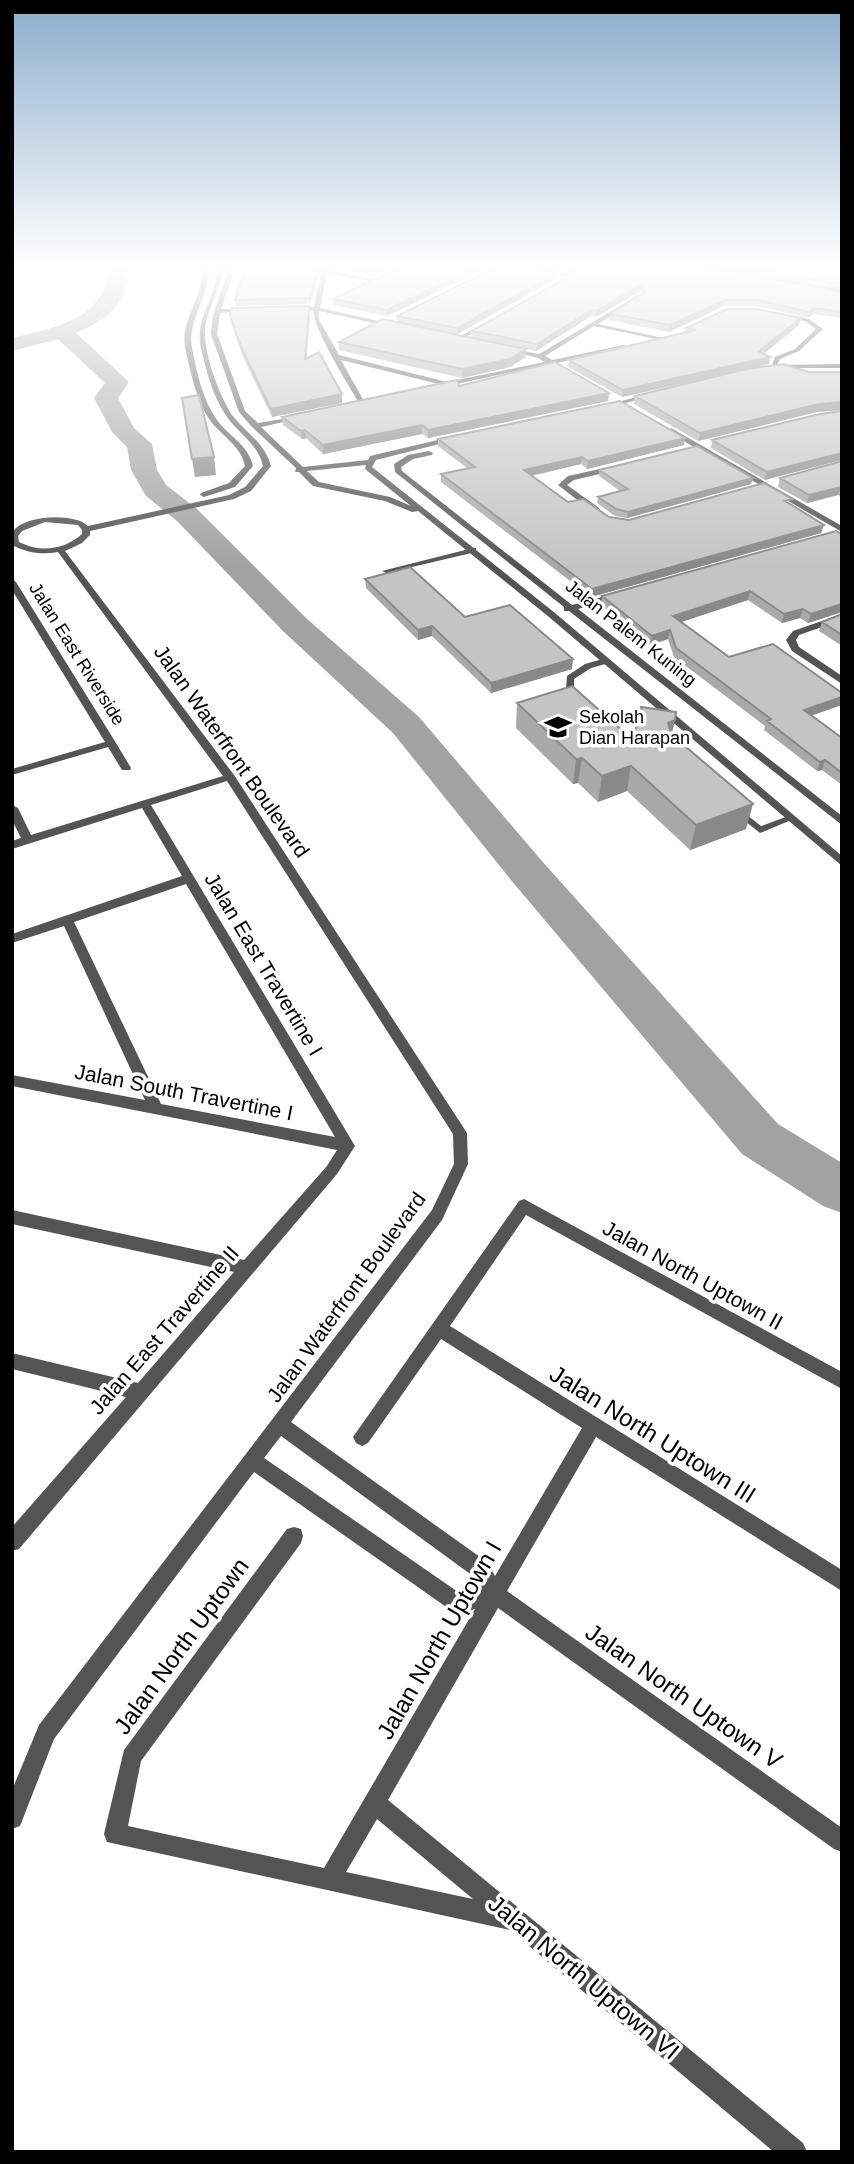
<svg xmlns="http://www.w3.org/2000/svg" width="854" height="2164" viewBox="0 0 854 2164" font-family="Arial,sans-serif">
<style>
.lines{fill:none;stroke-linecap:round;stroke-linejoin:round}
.river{fill:#a2a2a2;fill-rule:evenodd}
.lane{fill:#545454;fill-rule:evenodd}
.street{fill:#545454;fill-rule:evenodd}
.wall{fill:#a9a9a9}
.shaded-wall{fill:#898989}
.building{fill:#c4c4c4;stroke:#898989;stroke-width:2}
.labels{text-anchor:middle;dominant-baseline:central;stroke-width:7;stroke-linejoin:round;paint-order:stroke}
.far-street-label{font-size:18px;fill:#000;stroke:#fff}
.far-poi-label{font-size:18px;fill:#000;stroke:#fff;text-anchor:start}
.street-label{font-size:21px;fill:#000;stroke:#fff}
.near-street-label{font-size:24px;fill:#000;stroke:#fff}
</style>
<rect width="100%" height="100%" fill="#fff"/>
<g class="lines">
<path class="river" d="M109,264H127C129,303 110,318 76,333L129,382L118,398L134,428L152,444L157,470L166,485L197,509L306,618L419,717L541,860L778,1124L842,1163V1213L823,1206L742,1154L511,880L393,733L284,632L177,521L146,496L131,470L127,447L112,432L94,398L105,383L58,339L12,351V338C57,327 108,319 109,264Z"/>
<path class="lane" d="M473,548H476V552L386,573L382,571Z
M606,658L609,659V663L591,668L574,679V690L583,700L576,702L566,690L567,676L585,664Z
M738,808L761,826L791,815L796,818L760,833L735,813L733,811Z"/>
<path class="street" d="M200,264H206C215,291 186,318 192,348C197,372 202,399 217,420C228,436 248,444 253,466L235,487L204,497L200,495L201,493L229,483L245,466C241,445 221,436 209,419C196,399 190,371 185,347C180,317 209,291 200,264Z
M214,264H220L222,271C220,289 210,305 206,322C200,346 219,395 232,415C246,433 265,443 271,466L251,491L234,499L90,531V535L82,543L65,551L234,775L467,1133L468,1164L442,1220L291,1422L487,1562L495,1576L582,1428L441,1339L368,1443L362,1446L356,1443L353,1437L519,1201L524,1199L842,1372V1389L526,1215L450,1326L842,1570V1591L596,1437L507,1591L842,1828V1852L834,1849L498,1608L388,1800L803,2143L807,2152H774L510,1930L107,1842L104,1834L124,1750L287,1529L294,1527L301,1529L303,1536L301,1543L141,1761L128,1826L324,1868L475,1609L459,1614L452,1611L254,1472L54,1739L20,1826L12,1829V1790L39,1725L432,1210L454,1164L453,1134L227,781L151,805L355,1146L337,1174L19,1549L12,1551V1527L126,1397L12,1369V1353L138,1383L234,1272L12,1224V1210L244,1260L327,1166L337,1150L12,1086V1075L145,1100L64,926L12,943V934L182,876L142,808L12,849V841L21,838L12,820V805L18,808L31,835L223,776L58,552C42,555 27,553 12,545C12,539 11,533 15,529C28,515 75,513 88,526L229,495L245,487L263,466C258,443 237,433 225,414C212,394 206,370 201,348C193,316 223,291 214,264ZM45,522L78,525L82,530V534C64,550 40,553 19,542L18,536L22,531ZM186,884L335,1137L161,1104L74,922ZM281,1436L473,1576L481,1588L461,1594L264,1458ZM377,1819L473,1899L346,1872Z
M223,264H229L233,275L221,309L251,310L220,313L217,334L245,411L258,423L301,416V418L261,427L303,467L368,460L370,456L459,435V439L376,460L372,467L555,613L842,856V866L549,617L418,511L412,512L385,501L313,486L299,472H295L296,468L252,427L239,412L211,334L213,315L227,275ZM366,465L365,469L411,506L390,497L319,482L307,471Z
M323,264H329L327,270L378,280L375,282L327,273L320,308L400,326L397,328L319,311L318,318L339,355L447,382L545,362L538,358L506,350L509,348L539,354L640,294L642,297L598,324L668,339L665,341L594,326L545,356L552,360L624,345L627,347L557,363L570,371L568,374L550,364L442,387L439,384L341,360L365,403L362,405L359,403C349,386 311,325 314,311L290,309L314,307Z
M513,264H524L570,274L571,279L553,287L565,276Z
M728,269L842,288V292L726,272Z
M769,311L809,319L823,329L799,351L780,359L777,365L842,364V368H771L775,357L795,349L816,329L805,321L767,314Z
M487,322L492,323L460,340L455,339Z
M651,393L653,396L606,408L603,406Z
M671,428L842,526V532L668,432Z
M429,451L433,453L432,455L413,459L401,467L402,471L572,605L621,592V596L578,609L842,816V825L569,611H564V607L395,472L394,464L408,455Z
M618,465L622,467L621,469L574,480L567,485L599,508V512H593L558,485L568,476Z
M12,579L16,582L116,743L131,768L130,770H122L108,747L12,775V769L105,742L12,590Z
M842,614V620L799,635L796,640L799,647L842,676V684L792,651L786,640L793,631Z"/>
</g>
<path class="wall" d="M322,264L310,304L236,306L235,300Z
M330,264H399L375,275L330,268Z
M406,264L387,316L333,305V299Z
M528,264H842V290L713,268L842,292V317L840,318L813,314L808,318L757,306H724L669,332L609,320L610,314L642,294L639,292L596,317L591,316L536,351L471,337L472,331L572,275L563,268Z
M558,278L457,334L397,322V316Z
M309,306L310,314L306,359L342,394V403L272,417L243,357L231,323L230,315Z
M799,325L763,354L770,357L769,364L752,368L808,372H842V410L817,412L698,441L634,404L635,396L747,369L622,397L568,367L569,360L685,332L686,328Z
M339,342L526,349V357L510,367L462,378L339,350Z
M459,386L609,393L608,401L428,438L422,434L323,454L306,438L302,439L283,425L282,417Z
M842,411L765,480L711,448L712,440Z
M438,439L684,445L587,469L581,464L532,476L568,502L609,517L629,520L791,505L821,533L591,597L441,482V474L467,468L438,446Z
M842,461V497L838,495L807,503L778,487L780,478Z
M599,470L751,484L627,518L615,516L597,503L598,497L620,491L599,476Z
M842,535V612L808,623L800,618L782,623L748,600L681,622L729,657L812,715L842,738V785L822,770L817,771L764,730L765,726L674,657L668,639L650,645L601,605L602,596Z
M365,579L465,617L572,669L491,693L432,636L418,640L366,588Z
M842,614V646L819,631L822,622Z
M517,703L633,740L638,723L641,707L676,712L672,735L746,829L690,850L627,791L598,802L578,783L573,784L516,728Z"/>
<path class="shaded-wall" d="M320,264H322L310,304V298Z
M386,264H399L375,275L374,269Z
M483,264H495L387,316V310Z
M558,272V278L457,334V328Z
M639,286V292L596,317V311Z
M725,300L724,306L669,332L670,325Z
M309,306L310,314L306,367L305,359Z
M814,308L813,314L808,318L809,312Z
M591,310V316L536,351L537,344Z
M801,318L799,325L757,359L758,352Z
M526,349V357L510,367L462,378V369Z
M770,357L769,364L622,397L623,390Z
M609,393L608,401L428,438V430Z
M342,394V403L272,417L271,409Z
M842,402V410L817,412L698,441L700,433L819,404Z
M422,425V434L323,454V445Z
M305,430L306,438L302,439L301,431Z
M685,438L684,445L587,469L588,461Z
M842,453V460L765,480L767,472Z
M214,457L216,475L195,477L192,459Z
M582,457L581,464L523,477L524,470Z
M753,478L751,484L627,518L628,512Z
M841,487L838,495L807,503L809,495Z
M824,525L821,533L591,597L592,589Z
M750,591L748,600L672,625L673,616Z
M842,604V612L808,623L811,614Z
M803,609L800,618L782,623L784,614Z
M432,626V636L418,640V630Z
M670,630L668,639L650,645L652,636Z
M573,659L572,669L491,693V683Z
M842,697V705L802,719L804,710Z
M675,720L669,745L668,723Z
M582,758L578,783L573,784L576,759Z
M825,760L822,770L817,771L820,762Z
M631,766L627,791L598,802L602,776Z
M753,804L746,829L690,850L696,825Z"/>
<path class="building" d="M246,264H320L310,298L235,300Z
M342,264H386L374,269Z
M406,264H483L387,310L333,299Z
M502,264H526L558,272L457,328L397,316Z
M566,264H695L842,292V312L814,308L809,312L758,300H725L670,325L610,314L644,293L645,290L639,286L596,311L591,310L537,344L472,331L573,274V268Z
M728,264H842V284Z
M309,306L305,359L319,352L342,394L271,409L242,349L230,315L232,308Z
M727,309H757L801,318L758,352L770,357L623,390L569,360L696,330L686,328Z
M382,319L526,349L510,359L462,369L339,342Z
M555,362L609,393L428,430L422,425L323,445L305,430L301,431L282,417L457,380L459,386Z
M784,364L808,372H842V402L819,404L700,433L635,396L751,368Z
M199,395L214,457L192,459L182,398Z
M620,401L685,438L588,461L582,457L524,470L568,502L583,499L609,517L629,520L764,483L793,499L785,501L824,525L592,589L441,474L475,467L438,439Z
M842,411V453L767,472L712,440L820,414Z
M697,446L753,478L628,512L616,509L598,497L628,489L599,470Z
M842,461V487H841L809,495L780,478Z
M836,531L842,535V604L811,614L803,609L784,614L750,591L673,616L729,657L773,644L842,693V697L804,710L842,738V773L825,760L820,762L767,721L771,719L676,648L670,630L652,636L602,596Z
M410,567L465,617L510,605L573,659L491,683L432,626L418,630L365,579Z
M842,614V635L822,622Z
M572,686L633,740L637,724L644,721L641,707L676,712L675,720L668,723L672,735L753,804L696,825L631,766L602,776L582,758L576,759L517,703Z"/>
<linearGradient id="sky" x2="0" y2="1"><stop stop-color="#8cadcc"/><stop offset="0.47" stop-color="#fff"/><stop offset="1" stop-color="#fff" stop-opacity="0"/></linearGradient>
<rect width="854" height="567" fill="url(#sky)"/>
<defs>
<g id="school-bare" transform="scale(2.1)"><path d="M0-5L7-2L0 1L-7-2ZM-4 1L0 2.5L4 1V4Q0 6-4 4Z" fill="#000" stroke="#fff" stroke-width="2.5" paint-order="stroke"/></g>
</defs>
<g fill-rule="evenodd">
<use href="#school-bare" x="558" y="727"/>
</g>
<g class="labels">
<g class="far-street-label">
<text transform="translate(631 633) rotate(38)">Jalan Palem Kuning</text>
<text transform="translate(77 654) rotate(58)">Jalan East Riverside</text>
</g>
<g class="far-poi-label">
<text x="579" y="717">Sekolah<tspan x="579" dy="21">Dian Harapan</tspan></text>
</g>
<g class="street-label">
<text transform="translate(232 751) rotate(55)">Jalan Waterfront Boulevard</text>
<text transform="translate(264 964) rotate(59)">Jalan East Travertine I</text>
<text transform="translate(184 1092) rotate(11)">Jalan South Travertine I</text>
<text transform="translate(693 1275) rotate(29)">Jalan North Uptown II</text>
<text transform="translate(346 1297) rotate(-54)">Jalan Waterfront Boulevard</text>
<text transform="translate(164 1330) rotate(-49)">Jalan East Travertine II</text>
</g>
<g class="near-street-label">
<text transform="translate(653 1434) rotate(32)">Jalan North Uptown III</text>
<text transform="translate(439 1640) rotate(-60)">Jalan North Uptown I</text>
<text transform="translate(181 1646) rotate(-54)">Jalan North Uptown</text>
<text transform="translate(684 1696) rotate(35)">Jalan North Uptown V</text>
<text transform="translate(584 1977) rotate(40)">Jalan North Uptown VI</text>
</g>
</g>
<rect width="854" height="2164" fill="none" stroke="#000000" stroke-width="28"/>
</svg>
